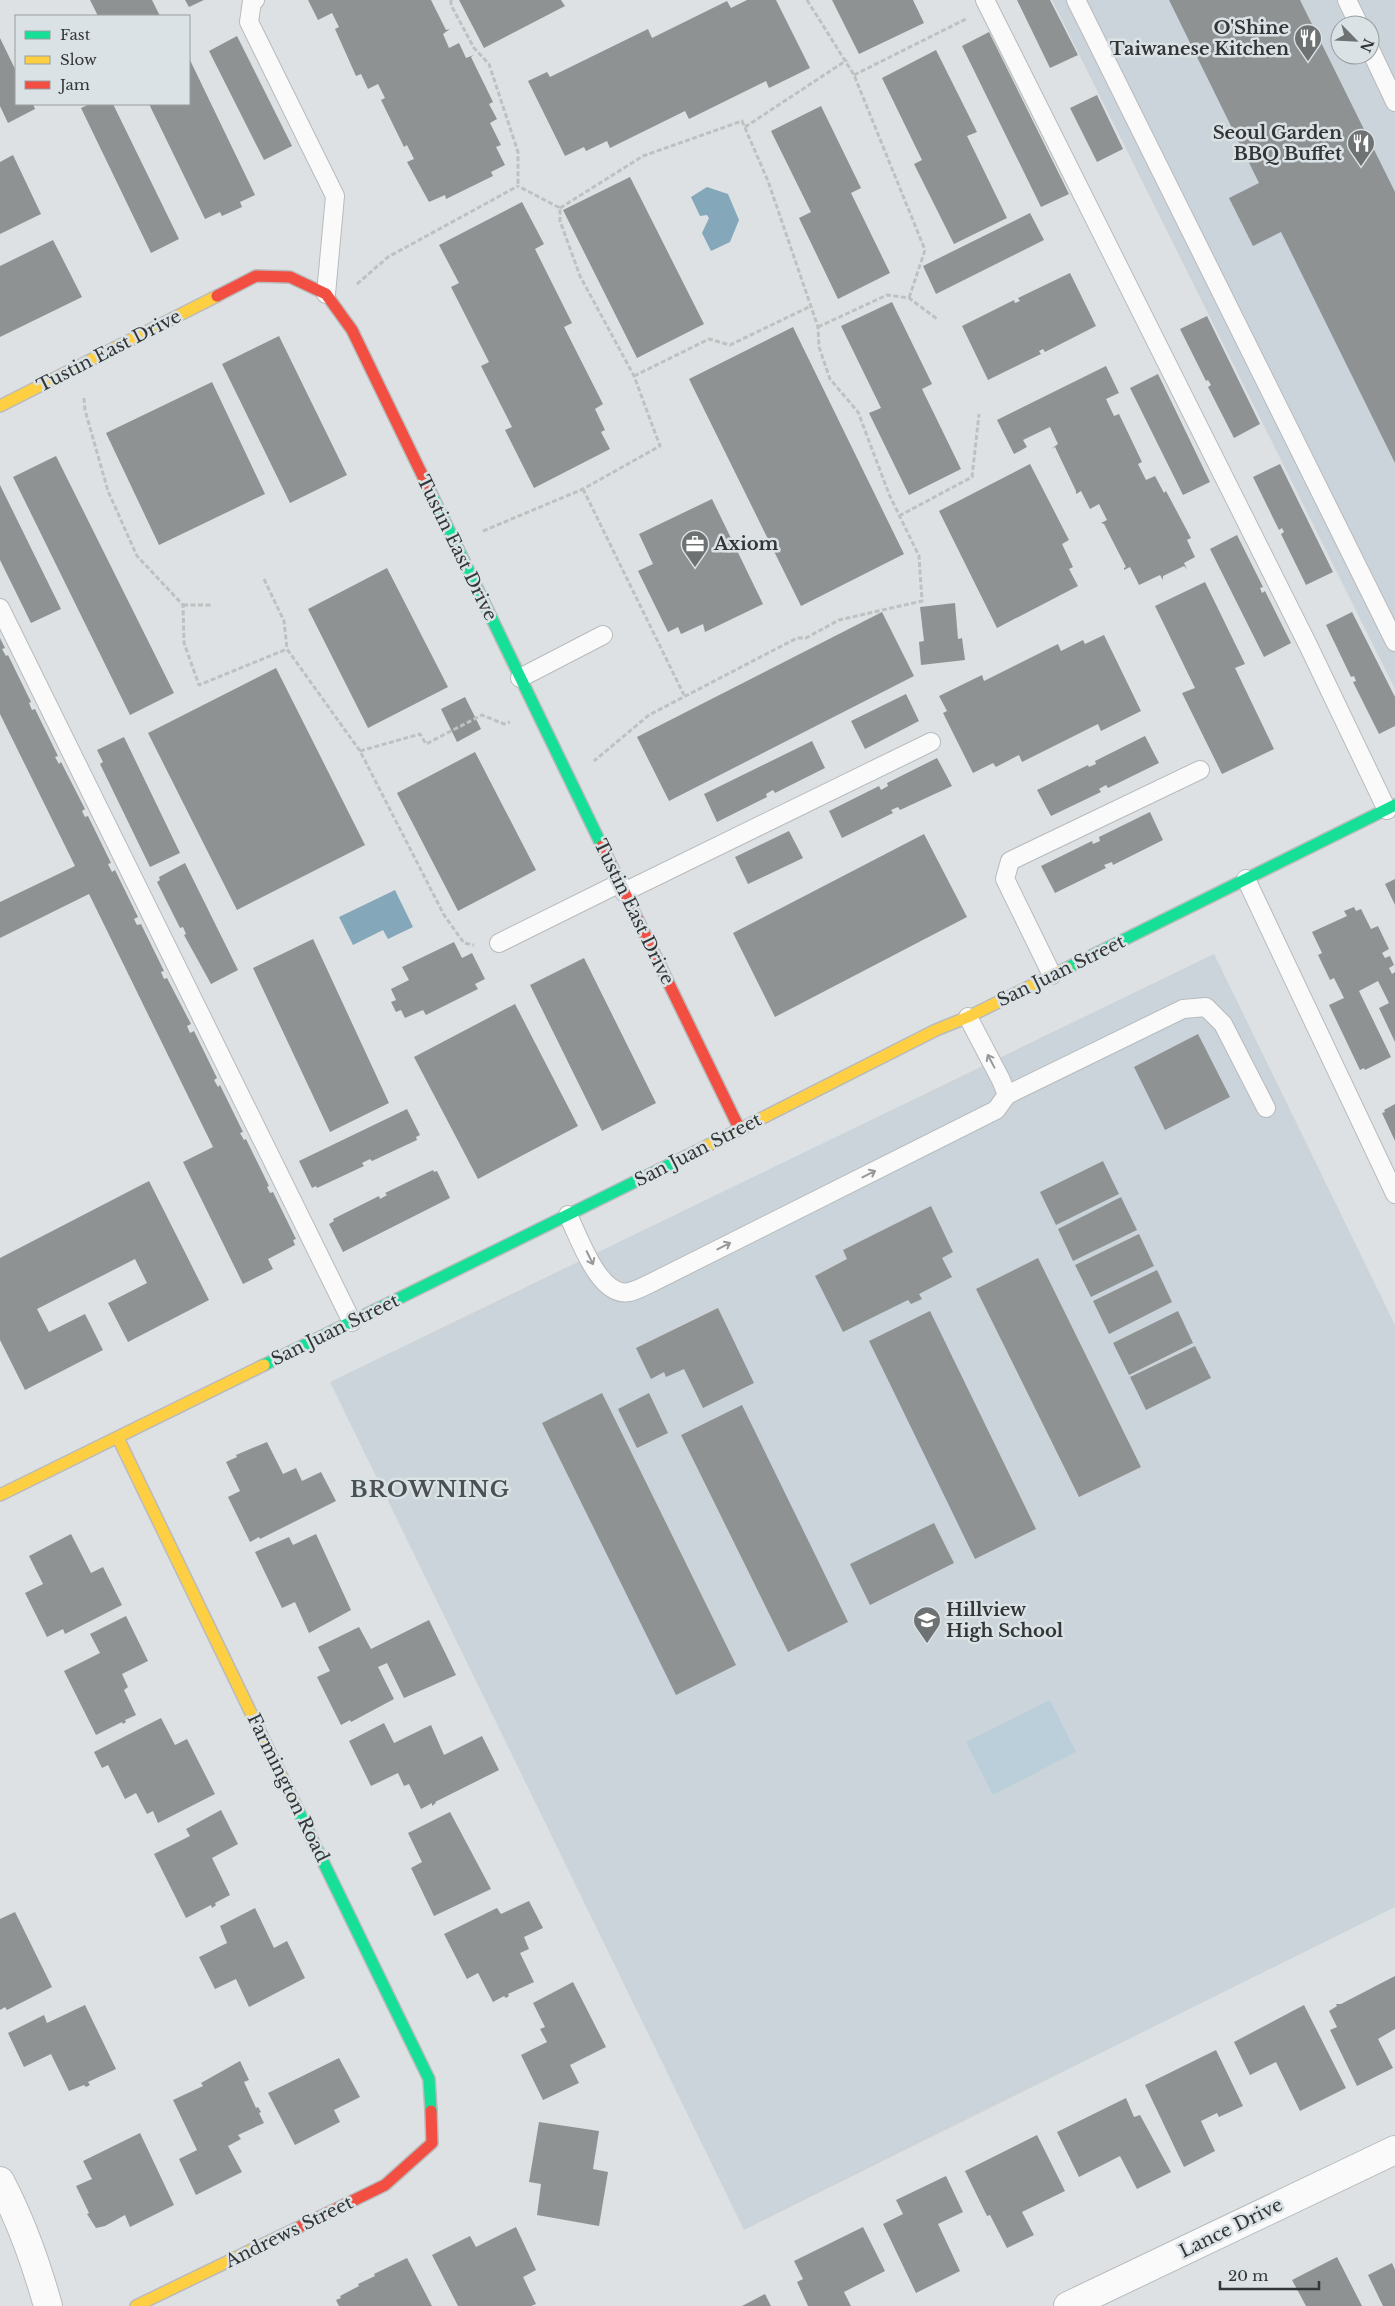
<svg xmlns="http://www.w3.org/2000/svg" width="1395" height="2306" viewBox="0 0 1395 2306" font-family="'Libre Baskerville',serif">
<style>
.built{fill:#cbd4da;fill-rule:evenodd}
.green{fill:#bbcfdb}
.water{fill:#84a7ba}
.building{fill:#8f9293}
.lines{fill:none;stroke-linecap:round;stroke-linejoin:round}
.lane-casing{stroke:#b8bbbc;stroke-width:20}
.street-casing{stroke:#b8bbbc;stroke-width:30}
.fast-casing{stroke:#b8bbbc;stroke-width:14}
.slow-casing{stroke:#b8bbbc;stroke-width:14}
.jam-casing{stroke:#b8bbbc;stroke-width:14}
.path{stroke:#bfc1c1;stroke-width:3;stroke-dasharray:5 2.5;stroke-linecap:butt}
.lane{stroke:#fafafb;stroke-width:18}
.street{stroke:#fafafb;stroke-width:28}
.fast{stroke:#16e098;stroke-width:11}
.slow{stroke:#ffcf43;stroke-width:11}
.jam{stroke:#f24e42;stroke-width:11}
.oneway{stroke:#969899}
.labels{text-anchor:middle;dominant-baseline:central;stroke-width:5;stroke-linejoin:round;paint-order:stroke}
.poi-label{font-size:18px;font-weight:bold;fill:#333637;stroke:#dbe2e5;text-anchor:end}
.street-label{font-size:18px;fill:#333637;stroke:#dbe2e5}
.district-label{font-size:22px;font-weight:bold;letter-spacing:1px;fill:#4a5053;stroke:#dbe2e5}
</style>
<rect width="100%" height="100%" fill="#dde1e3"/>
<path class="built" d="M1052,0H1395V689ZM1340,25H1370V55H1340Z
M1214,954L1395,1325V1907L744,2230L330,1382Z"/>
<path class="green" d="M1050,1700L1076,1752L993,1795L966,1742Z"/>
<path class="water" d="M707,187L728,194L739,220L730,242L711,251L702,233L709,218L707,215L700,216L691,197Z
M395,890L413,927L388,939L383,930L353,945L339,917Z"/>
<path class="building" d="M90,0H152L160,16H98Z
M185,0H204L189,7Z
M308,0H431L446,30L450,29L443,34L449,48L459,43L466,58L474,55L471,57L493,102L489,104L497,119L490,123L501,145L496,147L505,165L491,172L493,176L446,199L445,195L429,202L407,162L414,159L407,145L404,147L381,100L385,98L378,84L368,89L361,74L356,76L335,29L339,27L332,13L318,20Z
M459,0H561L565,6L484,48Z
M747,0H776L810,68L769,88L766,81L689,119L685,111L610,148L607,141L586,151L584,147L565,156L528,81L547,72L550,77L648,29L652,38L727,1L731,8Z
M832,0H913L924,23L859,54Z
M1017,0H1050L1078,55L1050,68Z
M1169,0H1300L1395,192V463L1281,232L1253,246L1229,198L1259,183Z
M989,32L1069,194L1041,207L962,46Z
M237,36L292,146L264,160L209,51Z
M0,38L16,71V104H33L35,109L8,123L0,106Z
M936,50L977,132L967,136L1007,218L954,244L914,164L922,160L882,78Z
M189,58L255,195L240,202L242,207L222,216L220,212L205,219L149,104H189Z
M1097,95L1123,149L1097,162L1070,108Z
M90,104H113L179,239L151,253L81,108Z
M821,106L861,188L851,193L890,273L838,299L799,218L811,212L771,131Z
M13,155L41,214L0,234V162Z
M630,177L704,324L637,358L563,210Z
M522,202L544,244L535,249L572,323L564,327L603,404L595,409L605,430L601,432L610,449L534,488L505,430L512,427L481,366L489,362L451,287L459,283L439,245Z
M1030,213L1044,240L936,294L923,266Z
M53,240L82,297L0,337V266Z
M1070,273L1096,326L1045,352L1043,349L1039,351L1041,354L988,380L962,326L1014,300L1015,303L1020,301L1018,298Z
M892,302L932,384L922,389L961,469L909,495L869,413L881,408L841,326Z
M1207,316L1260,424L1234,438L1208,387L1211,385L1208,380L1206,381L1180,329Z
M793,327L904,554L801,606L689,379Z
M279,336L347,475L290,503L222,364Z
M1106,366L1119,393L1106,399L1114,416L1119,414L1142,462L1138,464L1146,480L1155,476L1164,493L1166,491L1191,538L1187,540L1195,557L1184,563L1187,569L1184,566L1163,576V580L1160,575L1139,585L1130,567L1124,570V568L1126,567L1104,524L1101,523L1107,520L1099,504L1090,509L1081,491L1076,494V491L1055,447L1051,449L1058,444L1050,427L1023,440L1027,447L1014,454L997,420Z
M1158,374L1210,482L1183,495L1130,388Z
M212,382L265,494L159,545L106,433Z
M56,456L174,693L130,715L13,477Z
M1030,464L1069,540L1062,544L1073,567L1069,569L1078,586L997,628L939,511Z
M1280,464L1333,572L1306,585L1281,534L1284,532L1282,528L1279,530L1253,477Z
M0,485L61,609L31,623L0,560Z
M712,499L763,604L705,632L703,624L681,634L678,627L668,632L638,571L653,564L639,534Z
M1237,535L1263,587L1260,588L1262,593L1265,591L1291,643L1264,657L1210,549Z
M387,568L448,687L368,728L308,609Z
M1205,582L1245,664L1235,668L1274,749L1222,774L1182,693L1195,688L1155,606Z
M955,603L958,639L962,638L965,660L921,665L919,642L924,641L920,607Z
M882,612L914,676L669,801L637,737Z
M1352,612L1395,697V726L1379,734L1353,682L1356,681L1354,676L1351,677L1326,625Z
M1104,635L1141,711L1101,731L1098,724L1022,762L1019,755L996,767L993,763L973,773L943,713L947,711L939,696L982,675L984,681L1058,644L1061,651L1083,640L1085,644Z
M0,638L5,648L2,649L6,656L8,655L31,702L29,703L32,710L35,709L58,756L55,757L59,764L61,762L85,809L82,811L85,817L88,816L111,863L108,864L112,872L115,870L138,917L134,919L137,925L141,924L164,971L161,972L164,979L167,978L191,1024L187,1026L190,1033L194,1031L217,1078L214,1080L218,1087L220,1085L243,1132L240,1133L244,1140L246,1139L269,1186L267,1187L270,1193L273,1192L296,1239L293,1240L295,1245L268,1259L273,1269L243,1284L183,1162L213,1147L89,894L0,938V902L75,866L0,714Z
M276,668L365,845L237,910L148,733Z
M906,694L919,721L865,749L851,721Z
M465,697L481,729L457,742L441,709Z
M1145,736L1159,763L1108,788L1106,785L1099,789L1101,792L1051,816L1037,790L1088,765L1089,767L1096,764L1095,761Z
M124,737L180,853L150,867L100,764L103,762L97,750Z
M812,741L825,768L775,793L773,790L766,794L767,797L717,822L704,794Z
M475,752L536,870L458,911L397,793Z
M937,758L952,786L900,810L898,807L891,810L893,813L842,838L829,811L879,786L881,790L888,786L887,783Z
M1150,812L1163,840L1113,865L1112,862L1104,865L1106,868L1055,893L1041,866L1092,841L1093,844L1100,841L1099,837Z
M789,831L803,858L748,884L735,857Z
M924,834L967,917L775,1017L733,933Z
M185,863L238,970L211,984L184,935L186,934L183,927L180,928L157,882L160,880L159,877Z
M1395,879V905L1385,884Z
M1354,907L1356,911L1361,909L1371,929L1378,926L1389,949L1382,953L1385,958L1390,956L1394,965L1389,968L1392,974L1395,972V1042L1379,1008L1389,1003L1378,981L1359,991L1391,1057L1365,1070L1364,1068L1360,1070L1329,1005L1344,998L1334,978L1330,980L1318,955L1322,953L1312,932L1347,916L1344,911Z
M313,939L389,1103L330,1132L253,968Z
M454,942L462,958L472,953L485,979L475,984L478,989L426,1015L423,1010L405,1018L401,1010L396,1012L391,1002L396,1000L391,989L409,980L402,967Z
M584,958L656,1103L602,1131L530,985Z
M515,1004L578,1126L478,1179L414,1057Z
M1198,1034L1230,1097L1165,1130L1134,1067Z
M1395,1104V1141L1382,1113L1385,1112L1384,1110Z
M407,1109L420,1135L416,1137L417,1140L372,1161L370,1159L362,1163L364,1166L317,1188L316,1186L312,1188L299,1161Z
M1103,1161L1119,1194L1056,1225L1040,1192Z
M433,1170L434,1172L437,1171L450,1198L343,1252L329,1224L334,1221L333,1219L379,1196L380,1199L387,1195L385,1193Z
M149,1181L209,1300L128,1342L108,1303L147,1283L135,1259L37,1309L49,1332L85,1314L103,1350L25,1390L0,1340V1258Z
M1121,1197L1137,1230L1073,1261L1058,1229Z
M931,1206L953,1252L942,1258L952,1277L919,1294L922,1299L911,1304L908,1300L843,1332L815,1276L847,1259L843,1250Z
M1139,1234L1154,1266L1091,1297L1075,1265Z
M1038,1258L1141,1467L1079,1497L976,1289Z
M1157,1270L1172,1302L1109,1334L1093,1301Z
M718,1308L754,1383L703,1408L684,1369L666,1377L664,1372L651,1379L636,1348Z
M930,1311L1036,1529L975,1559L869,1341Z
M1178,1311L1193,1343L1129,1375L1113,1343Z
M1195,1346L1211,1378L1146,1410L1130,1377Z
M602,1393L736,1665L676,1695L542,1423Z
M649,1393L668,1433L637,1448L618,1409Z
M742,1405L848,1622L788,1652L681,1435Z
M267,1442L283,1474L296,1468L302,1481L321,1472L336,1501L260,1539L259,1537L250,1542L228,1497L240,1491L226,1462L237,1457L236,1455Z
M934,1523L954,1563L870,1605L850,1564Z
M71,1534L91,1573L103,1567L122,1605L65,1634L63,1629L47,1637L25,1593L43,1584L29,1556Z
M316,1534L351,1610L309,1633L295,1602L282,1608L255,1552L289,1537L293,1545Z
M126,1616L148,1661L122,1674L128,1687L124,1690L136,1715L125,1720L126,1722L123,1724L122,1722L96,1735L64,1671L100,1653L90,1634Z
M429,1620L456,1675L404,1698L387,1663L378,1667L394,1699L351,1722L350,1720L341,1725L317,1677L330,1671L318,1647L359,1627L371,1649Z
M161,1718L175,1745L187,1739L215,1794L158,1823L153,1811L147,1814L136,1793L125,1799L108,1765L102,1768L94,1752Z
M384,1723L394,1743L431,1725L444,1755L482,1736L499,1770L435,1802L436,1803L432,1806V1803L421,1809L409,1784L404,1786L398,1773L371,1786L349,1741Z
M221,1810L238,1844L212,1858L230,1895L215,1903L216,1905L212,1908L211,1905L186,1918L154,1854L190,1836L186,1829Z
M450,1812L491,1889L434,1916L411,1868L422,1862L408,1833Z
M529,1901L543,1928L524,1937L529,1949L520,1953L534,1982L508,1994L509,1996L506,1998L504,1996L493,2002L478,1973L467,1979L444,1934L497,1908L501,1914Z
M255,1908L274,1948L287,1941L305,1978L249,2007L236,1979L215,1989L199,1957L227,1943L220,1926Z
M15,1912L52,1987L7,2010L5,2007L0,2010V1919Z
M1395,1976V2029L1378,2039L1393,2068L1357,2086L1330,2030L1337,2027L1329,2011L1337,2006L1336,2004H1341Z
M573,1982L606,2047L570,2065L579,2083L543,2100L521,2055L547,2042L540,2029L545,2027L533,2003Z
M85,2005L116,2069L88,2082L90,2085L86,2087L84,2085L69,2091L51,2054L24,2067L8,2033L44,2015L47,2023Z
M1304,2005L1346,2088L1300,2111L1276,2062L1250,2075L1234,2042Z
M1216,2050L1243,2106L1219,2117L1217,2113L1201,2121L1215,2151L1184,2167L1145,2085Z
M339,2058L360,2097L334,2110L340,2122L295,2145L268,2093Z
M240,2061L249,2080L244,2082L256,2108L258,2107L261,2112L259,2113L264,2123L238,2135L241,2139L228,2146L242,2172L196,2195L179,2159L197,2150L173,2100L203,2086L201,2083Z
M1126,2098L1134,2117L1140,2115L1171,2172L1137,2189L1120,2156L1079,2177L1057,2132Z
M539,2122L599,2131L593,2169L608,2172L599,2226L537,2215L541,2184L529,2182Z
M140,2133L174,2205L130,2227L125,2215L105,2226L96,2228L87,2214L89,2213L76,2186L92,2179L83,2161Z
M1037,2135L1065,2191L1022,2212L1034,2235L1007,2248L990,2215L987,2216L965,2171Z
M946,2176L963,2212L938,2224L960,2271L916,2293L883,2224L903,2214L896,2200Z
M516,2227L536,2270L523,2277L536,2304L531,2306H458L432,2255L470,2236L476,2247Z
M863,2227L885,2271L844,2292L851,2306H808L797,2282L803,2279L794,2261Z
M1337,2257L1362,2306H1306L1292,2280Z
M407,2258L432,2306H339L336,2300L341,2298L340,2296L359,2286L358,2284L375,2276L374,2274Z
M1392,2263L1395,2270V2306H1383L1368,2275Z
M765,2294L771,2306H742Z"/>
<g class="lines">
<g class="lane-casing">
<path id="lane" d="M255,0L252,1L249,22L335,196L326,294
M985,0L1307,643L1387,810
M1076,0L1395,642
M1347,0L1359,25
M1370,49L1395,102
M0,608L352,1322
M520,678L603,635
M1246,879L1395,1194
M624,892L931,742
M499,943L620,883
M1052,975L1005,879L1010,861L1200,770
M1007,1095L1183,1009L1206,1007L1223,1024L1266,1108
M568,1215C579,1237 599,1298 629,1292C636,1291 644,1286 651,1283L996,1110L1007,1095L1001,1080L968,1017"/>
</g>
<g class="street-casing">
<path id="street" d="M0,2181C21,2221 36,2263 48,2306
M1068,2306L1395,2150"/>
</g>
<g class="fast-casing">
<path id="fast" d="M429,489L602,846
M1067,968L1395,805
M264,1365L687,1156
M295,1804L429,2079L431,2111"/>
</g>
<g class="slow-casing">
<path id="slow" d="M0,406L217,296
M687,1156L936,1030L968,1017L1067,968
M118,1438L295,1804
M0,1495L264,1365
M136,2306L295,2229"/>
</g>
<g class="jam-casing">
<path id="jam" d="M217,296L256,276L290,277L326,294L352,330L429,489
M602,846L740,1130
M295,2229L385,2185L432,2143L431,2111"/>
</g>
<path class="path" d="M451,0V5L474,48L489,64L518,152V186
M807,0L854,75L925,250L909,298
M854,75L966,19
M745,127L847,60
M560,208L643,156L742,121L768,181L818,327L819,347L830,379L858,412L889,494L919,556L922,601L839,620L806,638H797L649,715L594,761
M357,284L388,257L518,186
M818,327L887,295L909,298L937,319
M634,376L709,339L730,345L811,306
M84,398L85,410L108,491L137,556L183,605L184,643L199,685L287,649
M583,489L684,695
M899,516L972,477L979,414
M483,531L583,489L660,446L634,376L580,276L560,221V208L518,186
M264,579L284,621L287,649L360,751L444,915L464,943L474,945
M183,605H211
M360,751L420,734L426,744L482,715L504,724L510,722"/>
<use href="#lane" class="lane"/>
<use href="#street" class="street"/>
<use href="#fast" class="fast"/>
<use href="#slow" class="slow"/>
<use href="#jam" class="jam"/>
</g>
<defs><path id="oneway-shaft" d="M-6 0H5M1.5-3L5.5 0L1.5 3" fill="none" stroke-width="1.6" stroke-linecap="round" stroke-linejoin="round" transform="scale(1.25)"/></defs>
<g class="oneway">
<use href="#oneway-shaft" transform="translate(991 1061) rotate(-118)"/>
<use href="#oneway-shaft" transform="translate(869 1174) rotate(-27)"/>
<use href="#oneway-shaft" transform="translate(724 1246) rotate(-27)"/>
<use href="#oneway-shaft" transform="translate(590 1258) rotate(64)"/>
</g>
<defs>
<g id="restaurant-pin" transform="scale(1.4375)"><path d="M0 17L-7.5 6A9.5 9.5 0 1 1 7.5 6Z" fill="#6e7273" stroke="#dbe2e5"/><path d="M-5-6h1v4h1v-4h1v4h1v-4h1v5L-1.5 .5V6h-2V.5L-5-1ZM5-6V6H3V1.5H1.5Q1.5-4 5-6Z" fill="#fff"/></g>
<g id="office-pin" transform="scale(1.4375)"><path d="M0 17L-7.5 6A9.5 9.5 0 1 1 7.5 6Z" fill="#6e7273" stroke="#dbe2e5"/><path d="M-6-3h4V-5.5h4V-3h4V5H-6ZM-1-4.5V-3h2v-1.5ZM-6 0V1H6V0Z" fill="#fff"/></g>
<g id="school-pin" transform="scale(1.4375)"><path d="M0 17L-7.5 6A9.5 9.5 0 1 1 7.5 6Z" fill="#6e7273" stroke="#dbe2e5"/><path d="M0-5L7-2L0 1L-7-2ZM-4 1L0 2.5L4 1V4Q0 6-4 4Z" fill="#fff"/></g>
</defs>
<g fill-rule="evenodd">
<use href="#restaurant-pin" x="1308" y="38"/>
<use href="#restaurant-pin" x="1361" y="143"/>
<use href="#office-pin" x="695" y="544"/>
<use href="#school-pin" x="927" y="1620"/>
</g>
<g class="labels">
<g class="poi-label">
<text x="1289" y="28">O'Shine<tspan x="1289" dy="21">Taiwanese Kitchen</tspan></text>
<text x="1342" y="133">Seoul Garden<tspan x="1342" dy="21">BBQ Buffet</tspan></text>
<text x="714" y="544" text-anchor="start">Axiom</text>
<text x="946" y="1610" text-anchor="start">Hillview<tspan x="946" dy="21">High School</tspan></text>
</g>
<g class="street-label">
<text transform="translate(109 351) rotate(-27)">Tustin East Drive</text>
<text transform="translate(457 548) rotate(64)">Tustin East Drive</text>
<text transform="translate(634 912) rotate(64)">Tustin East Drive</text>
<text transform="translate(1061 971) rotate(-26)">San Juan Street</text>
<text transform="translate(698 1150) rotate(-27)">San Juan Street</text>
<text transform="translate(335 1330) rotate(-26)">San Juan Street</text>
<text transform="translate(288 1788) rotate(64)">Farmington Road</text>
<text transform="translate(1231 2228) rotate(-26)">Lance Drive</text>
<text transform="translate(289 2232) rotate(-26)">Andrews Street</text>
</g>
<g class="district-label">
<text x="430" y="1489">BROWNING</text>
</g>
</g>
<rect x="15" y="15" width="175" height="90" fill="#dbe2e5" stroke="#989d9f"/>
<rect x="25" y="31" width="25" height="8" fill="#16e098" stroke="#989d9f"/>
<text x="60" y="40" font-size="15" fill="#333637">Fast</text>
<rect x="25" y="56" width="25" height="8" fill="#ffcf43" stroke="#989d9f"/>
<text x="60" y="65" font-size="15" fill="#333637">Slow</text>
<rect x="25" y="81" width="25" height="8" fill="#f24e42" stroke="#989d9f"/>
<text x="60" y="90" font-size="15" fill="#333637">Jam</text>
<g transform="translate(1355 40) rotate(114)"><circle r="24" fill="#dbe2e5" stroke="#989d9f"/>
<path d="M0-4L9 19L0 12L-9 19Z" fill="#6e7273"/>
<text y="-8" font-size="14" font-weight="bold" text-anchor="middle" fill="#333637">N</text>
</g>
<path d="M1220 2281v8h99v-8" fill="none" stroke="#333637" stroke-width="2.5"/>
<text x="1228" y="2281" font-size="15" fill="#333637" stroke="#dbe2e5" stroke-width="4" paint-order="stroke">20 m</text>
</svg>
